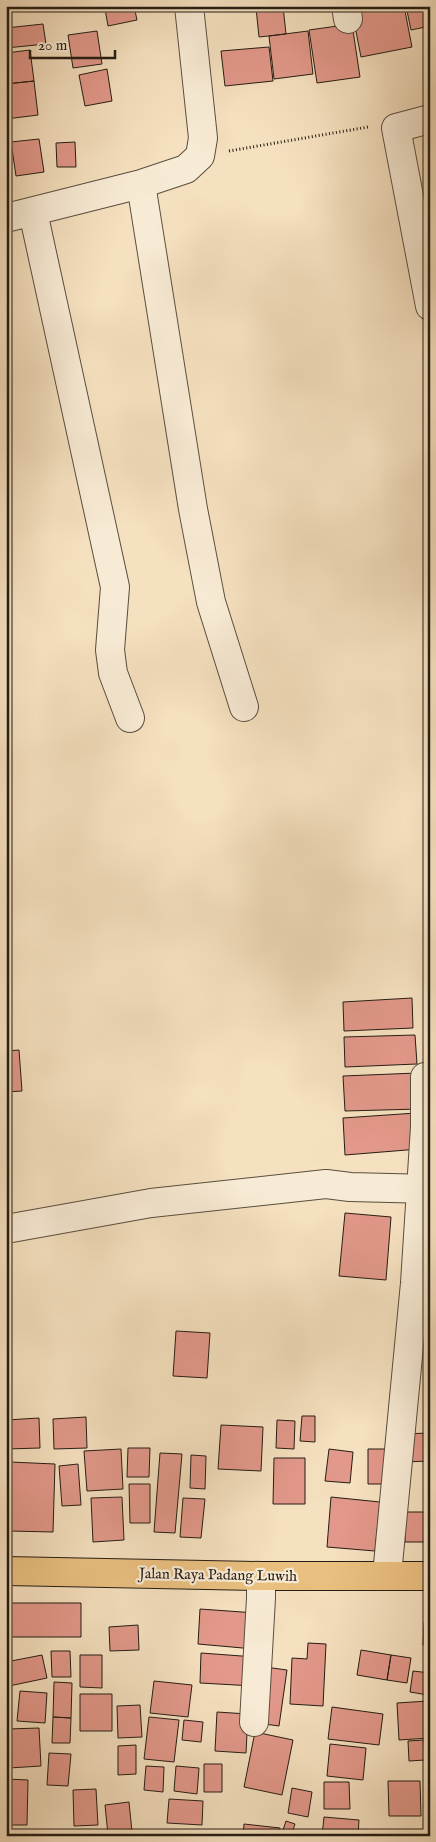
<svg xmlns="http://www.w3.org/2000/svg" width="436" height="1842" viewBox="0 0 436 1842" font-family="'IM FELL English',serif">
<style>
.building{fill:#e2988a;stroke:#251d14}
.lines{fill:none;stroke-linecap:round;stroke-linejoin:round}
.minor-casing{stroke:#594e3f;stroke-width:30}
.primary-casing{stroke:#251d14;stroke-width:30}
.path{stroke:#251d14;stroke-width:3;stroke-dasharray:1 2.5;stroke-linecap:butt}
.minor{stroke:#f8ebd5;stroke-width:28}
.primary{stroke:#eac080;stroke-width:28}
.labels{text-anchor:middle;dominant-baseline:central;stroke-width:4.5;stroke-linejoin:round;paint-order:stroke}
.street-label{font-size:15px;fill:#251d14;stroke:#f8ebd5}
</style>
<rect width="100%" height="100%" fill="#f5e0bf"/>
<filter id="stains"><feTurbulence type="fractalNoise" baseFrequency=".004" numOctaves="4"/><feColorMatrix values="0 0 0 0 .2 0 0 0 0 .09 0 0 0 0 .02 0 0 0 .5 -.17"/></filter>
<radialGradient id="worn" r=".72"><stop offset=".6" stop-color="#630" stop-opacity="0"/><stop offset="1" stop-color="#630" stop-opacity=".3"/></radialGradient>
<path class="building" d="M119,6H134L137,20L108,26L105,9Z
M269,6H283L286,34L259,37L256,8Z
M351,6H404L412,47L361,57Z
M406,6H430V26L411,30Z
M43,24L46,44L6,48V28Z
M352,24L360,77L317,83L309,30Z
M97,31L102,64L73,68L68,35Z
M308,31L313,74L274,79L269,36Z
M269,47L273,81L225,86L221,51Z
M30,50L34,81L6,84V53Z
M107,69L112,101L85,106L79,75Z
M34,81L38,115L6,119V84Z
M39,139L44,172L16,176L11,142Z
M75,142L76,167H57L56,143Z
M412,998L413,1028L344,1031L343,1002Z
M415,1035L417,1064L345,1067L344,1037Z
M19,1050L22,1091L6,1092V1051Z
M417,1073L419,1109L345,1111L343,1076Z
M416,1113L419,1149L345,1155L343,1118Z
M345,1213L391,1217L386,1280L339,1276Z
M416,1305L430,1306V1348L413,1347Z
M176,1331L210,1333L207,1378L173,1376Z
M302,1416H315V1442L300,1441Z
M86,1417L87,1448L54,1449L53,1419Z
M39,1418L40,1448L6,1449V1420Z
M277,1420L295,1421L294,1449L276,1448Z
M221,1425L263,1427L261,1471L218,1469Z
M430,1433V1461L402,1462L401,1434Z
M128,1448H150L149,1477H127Z
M121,1449L123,1489L87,1491L84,1451Z
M329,1449L353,1452L350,1483L325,1481Z
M368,1449H392V1484H368Z
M160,1453L182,1454L175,1533L154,1532Z
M191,1455L206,1456L205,1489L190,1488Z
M274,1458H305V1504H273Z
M10,1462L55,1464L53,1532L9,1531Z
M78,1464L81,1505L62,1506L59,1466Z
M129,1484H150V1523H130Z
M122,1497L124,1540L93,1542L91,1498Z
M331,1497L380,1502L375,1551L327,1547Z
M183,1498L205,1499L201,1538L180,1537Z
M405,1512H430V1542H405Z
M6,1603H81V1637H6Z
M200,1609L256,1613L254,1649L198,1644Z
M424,1622L430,1623V1646L423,1645Z
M138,1625L139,1650L110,1651L109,1627Z
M308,1643L326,1644L323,1706L290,1704L292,1658L307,1659Z
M361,1650L391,1655L387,1680L357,1675Z
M51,1651H70L71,1677H52Z
M201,1653L255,1657L254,1686L200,1683Z
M42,1655L47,1678L9,1686L6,1662Z
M80,1655H102V1688L80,1687Z
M391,1655L411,1658L407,1683L387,1680Z
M265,1667L287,1670L279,1726L257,1723Z
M413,1671L430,1673L428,1695L410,1692Z
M154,1681L192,1685L188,1717L150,1713Z
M54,1682L72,1683L71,1718L53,1717Z
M20,1691L47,1693L45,1723L17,1721Z
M80,1694H112V1731H80Z
M428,1701L430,1738L399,1740L397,1703Z
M140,1705L142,1737L118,1738L117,1706Z
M332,1707L383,1714L379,1745L328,1739Z
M217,1712L248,1714L246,1753L215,1751Z
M53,1717L71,1718L70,1743H52Z
M149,1717L179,1720L174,1762L144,1759Z
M184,1720L203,1722L201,1742L182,1740Z
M39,1728L41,1766L9,1768L7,1729Z
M255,1732L293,1740L282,1795L244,1787Z
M424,1740L425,1760L409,1761L408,1741Z
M330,1744L366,1748L363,1780L327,1776Z
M136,1745V1774L118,1775V1746Z
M49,1753L71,1754L68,1786L47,1785Z
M204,1764H222V1792H204Z
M146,1766L164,1767L163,1792L144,1790Z
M176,1766L199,1768L197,1794L174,1791Z
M6,1779L28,1780L27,1825H6Z
M388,1781H420L421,1816H389Z
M324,1782H349L350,1809H324Z
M292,1788L312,1792L308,1817L288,1813Z
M96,1789L98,1825L74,1826L73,1790Z
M169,1799L203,1801L202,1825L167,1823Z
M129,1802L132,1832L108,1835L105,1805Z
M428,1807H430V1836H424Z
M324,1817L359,1820L358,1836H322Z
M286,1821L295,1824L291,1836H281Z
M244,1824L280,1828L279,1836H243Z"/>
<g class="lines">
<g class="minor-casing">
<path id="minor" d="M346,6L348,19
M430,119L396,128L430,306
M141,184L193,509L211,602L244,707
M33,212L115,587L110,650L113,673L130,718
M6,218L141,184L186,169L200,156L203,138L189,6
M6,1229L151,1203L326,1184L350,1187L430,1189
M387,1575L415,1283L425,1127V1077
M254,1722L261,1598V1576"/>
</g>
<g class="primary-casing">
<path id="primary" d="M6,1571L261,1576H430"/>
</g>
<path class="path" d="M229,151L368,127"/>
<use href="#minor" class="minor"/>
<use href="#primary" class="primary"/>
</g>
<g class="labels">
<g class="street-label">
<text transform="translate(218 1575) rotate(1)">Jalan Raya Padang Luwih</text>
</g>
</g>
<rect width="436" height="1842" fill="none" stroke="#f5e0bf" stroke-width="25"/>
<rect x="8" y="8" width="421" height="1827" fill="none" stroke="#251d14" stroke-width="2.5"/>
<rect x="12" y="12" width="411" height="1817" fill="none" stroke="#251d14"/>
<path d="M30 50v8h85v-8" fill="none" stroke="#251d14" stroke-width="2.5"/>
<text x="38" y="50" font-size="15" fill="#251d14" stroke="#f8ebd5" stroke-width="4" paint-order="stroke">20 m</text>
<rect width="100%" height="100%" filter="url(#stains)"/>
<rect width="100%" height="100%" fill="url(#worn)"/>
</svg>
